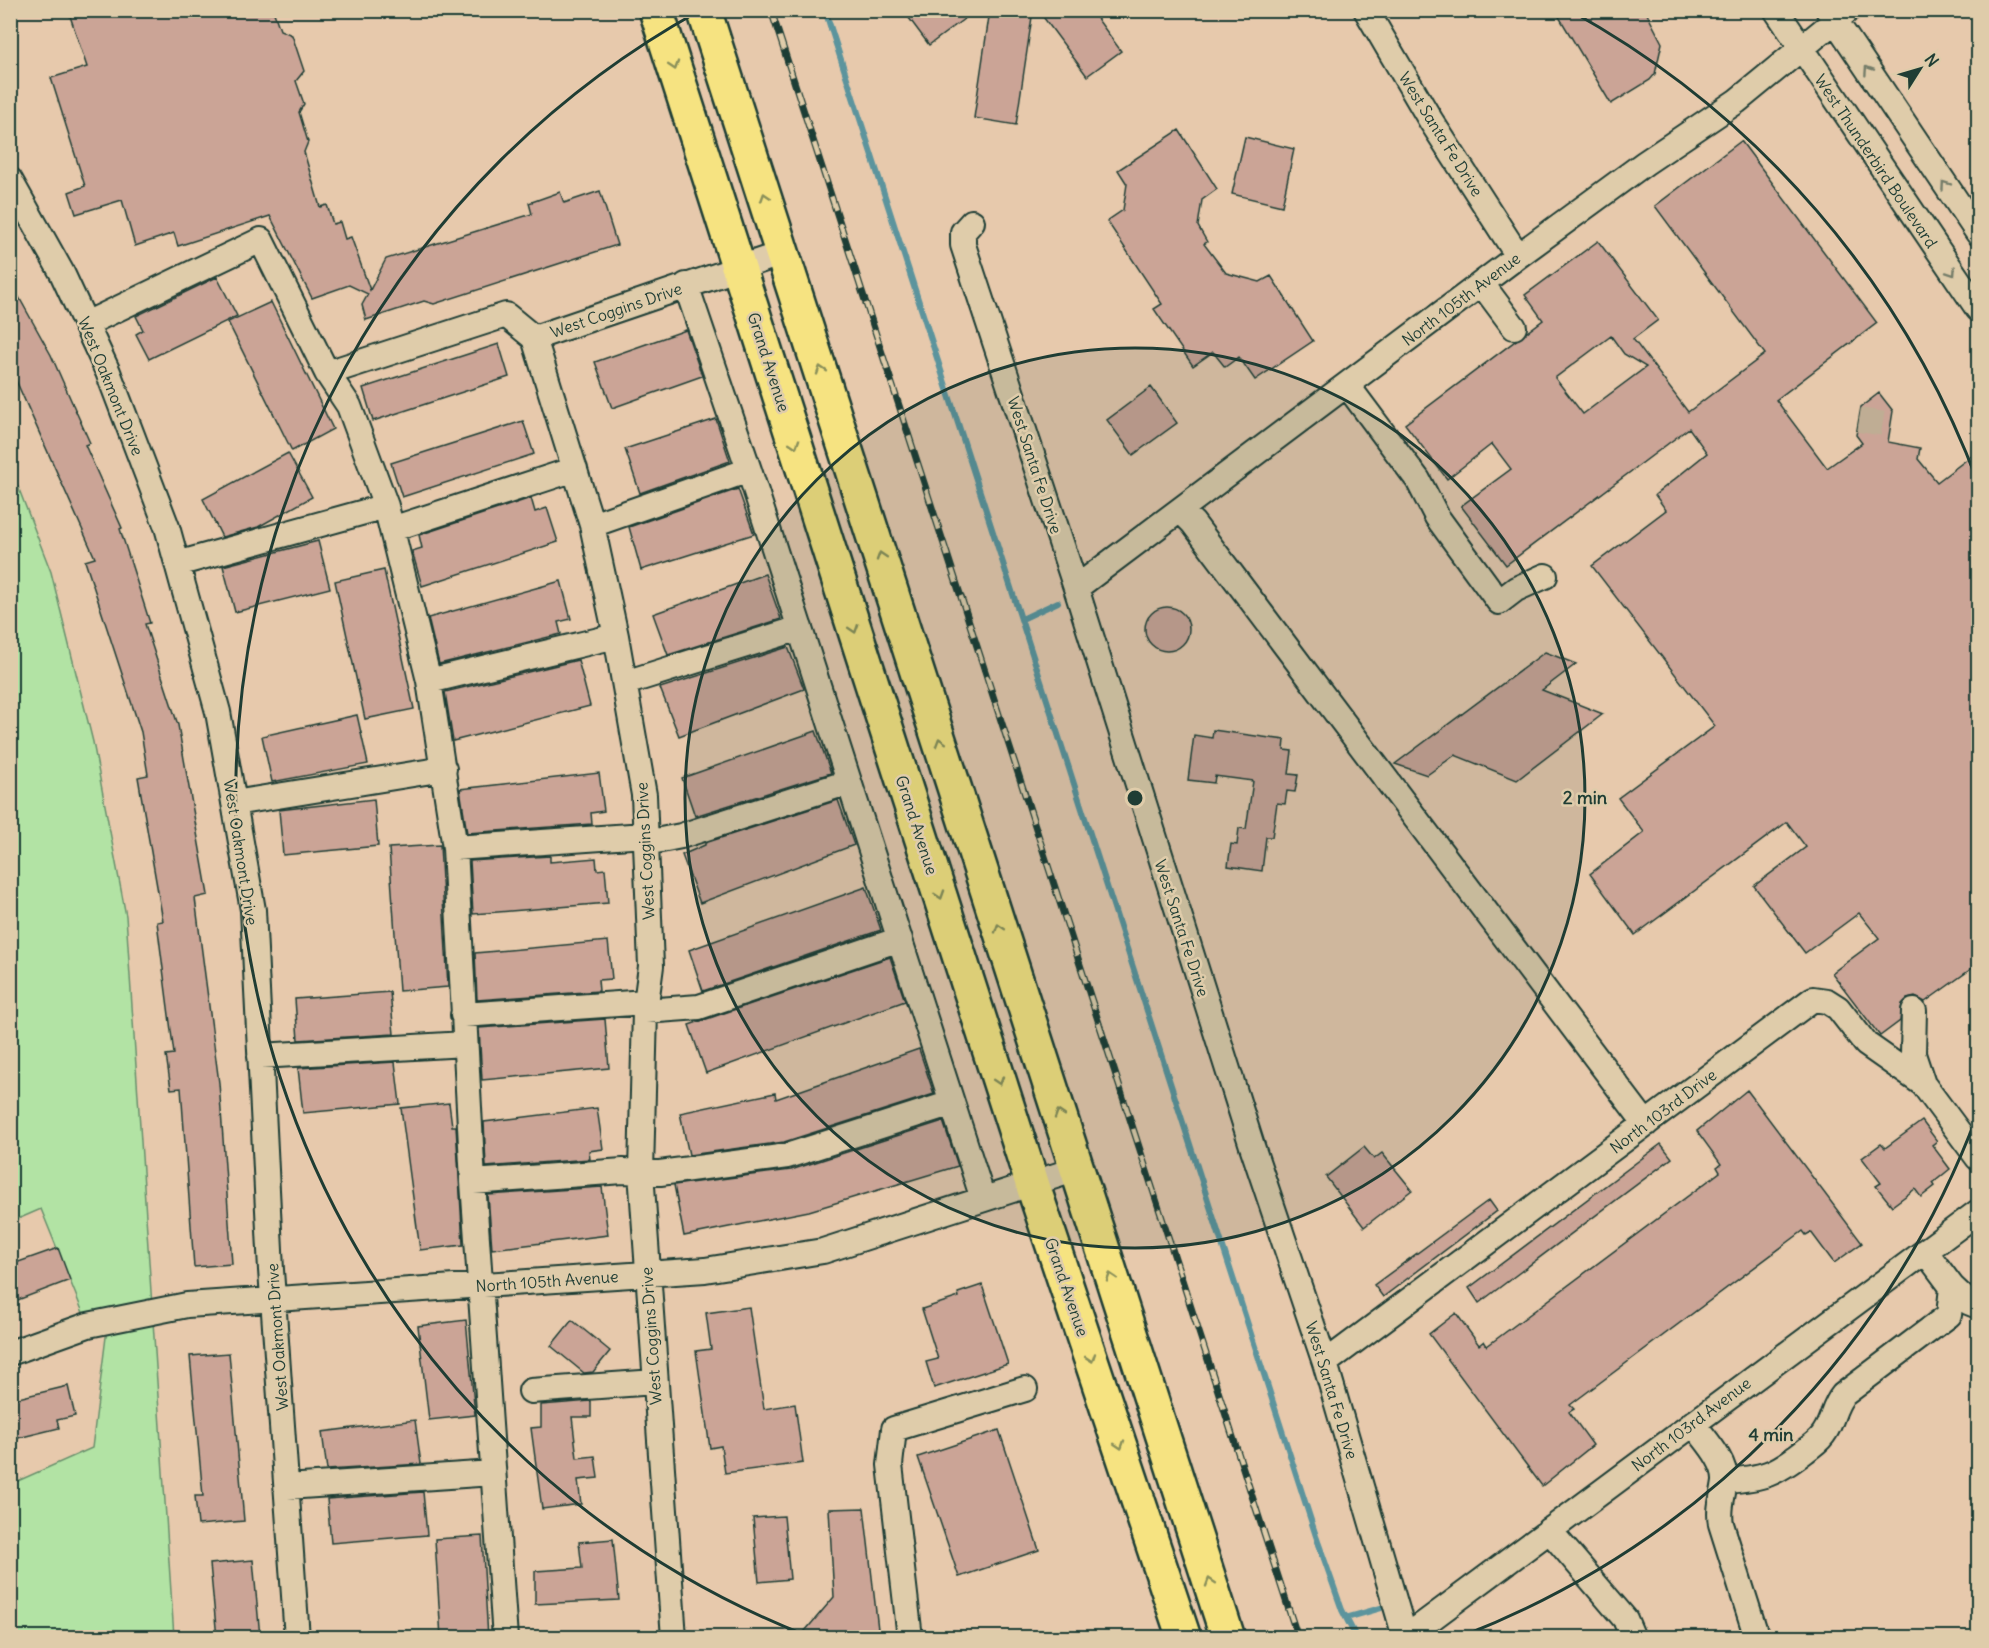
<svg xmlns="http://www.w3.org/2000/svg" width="1989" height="1648" viewBox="0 0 1989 1648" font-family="Delius,sans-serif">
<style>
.green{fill:#b2e3a4;stroke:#68906c;stroke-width:1.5}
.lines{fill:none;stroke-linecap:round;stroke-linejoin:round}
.stream{stroke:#5b949d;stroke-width:6}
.building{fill:#cba496;stroke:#1f3d34;stroke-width:1.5;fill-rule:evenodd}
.minor-tunnel{stroke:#bfad94;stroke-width:24;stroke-dasharray:24 12;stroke-linecap:butt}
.minor-casing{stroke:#1f3d34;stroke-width:28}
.highway-casing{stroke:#1f3d34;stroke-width:38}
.minor{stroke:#dfccaa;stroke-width:24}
.highway{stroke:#f6e381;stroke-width:33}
.rail-casing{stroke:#1f3d34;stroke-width:7}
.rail{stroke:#dfccaa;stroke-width:4.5;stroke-dasharray:14;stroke-linecap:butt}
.oneway{stroke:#8a905a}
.oneway2{stroke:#757d69}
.ring{fill:none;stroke:#1f3d34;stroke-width:3}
.labels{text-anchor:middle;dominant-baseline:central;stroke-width:5;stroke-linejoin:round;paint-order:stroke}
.street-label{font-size:16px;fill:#1f3d34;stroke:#dfccaa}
.centre{fill:#1f3d34;stroke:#dfccaa;stroke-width:3}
.ring-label{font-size:18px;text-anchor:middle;font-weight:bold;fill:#1f3d34;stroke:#dfccaa;stroke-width:5;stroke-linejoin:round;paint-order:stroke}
</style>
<rect width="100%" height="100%" fill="#e7c9ac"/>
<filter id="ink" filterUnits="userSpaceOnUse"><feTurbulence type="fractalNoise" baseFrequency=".0167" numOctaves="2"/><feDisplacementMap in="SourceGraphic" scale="12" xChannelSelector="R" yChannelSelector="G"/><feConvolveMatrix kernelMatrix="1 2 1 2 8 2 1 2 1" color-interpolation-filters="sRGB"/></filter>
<g filter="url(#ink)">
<path class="green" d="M10,466L51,572L93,742L126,916L174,1637H11V1484L92,1448L108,1321L88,1325L41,1209L11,1222Z"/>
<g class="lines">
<path class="stream" d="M825,10L1316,1536L1342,1610L1355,1635
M1022,619L1058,602
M1346,1618L1381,1608"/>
</g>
<path class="building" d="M68,10H273L280,30L292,35L304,71L296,81L304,104L299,112L308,142L304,152L320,207L327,205L333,224L340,222L345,239L351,237L370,290L386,259L532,214L529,203L560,192L564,203L600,191L617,245L434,304L424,301L366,320L362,305L368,294L349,285L312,298L270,216L178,246L174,233L135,246L122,200L76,214L69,192L85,186L51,78L87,67Z
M903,10H976L929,45Z
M990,10H1033L1016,125L974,118Z
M1038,10H1091L1121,51L1087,76Z
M1555,10H1645L1662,43L1655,74L1650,80L1611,104Z
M1179,130L1217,189L1202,200L1198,226L1207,242L1204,244L1226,273L1260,282L1271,276L1313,341L1255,380L1239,357L1225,367L1213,352L1193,366L1154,309L1162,304L1107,221L1123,210L1127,184L1118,170Z
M1245,137L1294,149L1282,206L1232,194Z
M1741,141L1877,323L1776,400L1827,468L1862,443L1856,435L1861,407L1879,393L1893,411L1888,442L1920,448L1918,459L1937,482L1978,451V964L1925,1002L1915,997L1907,999L1902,1004L1900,1021L1880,1036L1832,973L1879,938L1859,913L1805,953L1754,886L1806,847L1787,822L1635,935L1590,874L1644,832L1618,798L1715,726L1592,566L1666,510L1655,495L1707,453L1689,428L1506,565L1461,506L1511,469L1492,444L1447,479L1405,424L1543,320L1525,295L1598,241L1658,320L1633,339L1688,412L1765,354L1655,206ZM1611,336L1624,354L1646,367L1583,414L1555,378Z
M217,277L237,316L149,359L136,334L143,330L136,316Z
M10,281L51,355L90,443L85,445L122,528L120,529L150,623L145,624L178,725L208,895L195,898L219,1083L232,1264L194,1267L181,1088L171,1089L166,1055L174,1054L157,922L163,921L138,777L148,775L141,732L85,561L95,558L10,367Z
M271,302L333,429L292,451L228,322Z
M686,330L702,376L612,408L595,362Z
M499,344L509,377L373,421L363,388Z
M1151,387L1177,423L1133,455L1107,420Z
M716,419L730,461L640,493L625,449Z
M523,421L534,454L402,497L391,463Z
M288,453L312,497L258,527L222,537L203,499Z
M738,489L754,534L641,570L629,527Z
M531,498L535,512L547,508L558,542L422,586L412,551L422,548L419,535Z
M318,541L330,588L235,612L223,566Z
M384,570L414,709L365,719L335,581Z
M765,574L781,619L668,655L653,614Z
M561,581L571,619L558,622L561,634L439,664L428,618Z
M1145 629a22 22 0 1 1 44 0a22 22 0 1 1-44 0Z
M788,647L804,689L679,736L660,688Z
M1545,652L1576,664L1542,690L1603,714L1517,780L1455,755L1427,775L1395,764Z
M578,660L590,706L453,741L445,692Z
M357,715L368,764L272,782L262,736Z
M1213,730L1285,740L1284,750L1292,751L1289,774L1298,775L1295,792L1287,791L1285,804L1277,803L1272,837H1266L1262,871L1228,866L1231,844L1237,845L1239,828L1246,829L1253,781L1215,776L1214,783L1188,780L1194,735L1212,738Z
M816,731L831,773L695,816L682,778Z
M599,773L604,811L591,813L592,824L467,833L460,789Z
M374,799L378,846L283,855L279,810Z
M838,800L854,845L700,903L682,855L705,845V843Z
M440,845L448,987L399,991L389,848Z
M550,856V862L596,858L597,870L605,869L608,903L473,914L470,861Z
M866,887L881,930L703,991L689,950Z
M608,941L612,979L598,980L599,991L477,1000L475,953Z
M890,957L905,1001L706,1073L689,1025Z
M390,992L394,1034L298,1040L295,999Z
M605,1019L609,1068L482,1080L479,1028Z
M919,1049L934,1094L784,1142L689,1155L680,1113L775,1093L776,1099Z
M395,1062L400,1104L303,1113L298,1068Z
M1747,1090L1862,1243L1834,1263L1811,1232L1806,1235L1803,1231L1570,1405L1574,1409L1569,1412L1593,1445L1542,1486L1429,1334L1456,1313L1479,1345L1484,1341L1487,1346L1720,1172L1717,1167L1721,1164L1697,1131Z
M449,1103L452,1126H456L463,1245L420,1250L401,1108Z
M597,1108L603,1149L589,1151L590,1159L486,1167L484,1122Z
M943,1121L958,1166L809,1211L684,1236L674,1185L791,1170Z
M1922,1121L1937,1141L1932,1145L1950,1169L1933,1183L1935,1186L1921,1197L1915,1189L1892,1206L1876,1186L1881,1183L1862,1158L1881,1144L1885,1148Z
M1661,1144L1672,1158L1479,1303L1469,1288Z
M1364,1147L1374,1159L1382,1153L1412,1190L1364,1227L1326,1177Z
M602,1187L608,1235L492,1249L488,1195Z
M1489,1200L1497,1211L1383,1297L1374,1285Z
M58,1248L70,1280L10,1303V1265Z
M982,1285L1008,1364L934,1388L926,1362L938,1359L922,1309L959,1297L958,1293Z
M749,1307L764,1409L795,1404L803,1463L725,1473L721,1446L710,1448L696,1351L711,1349L706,1313Z
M466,1320L475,1415L429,1420L418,1326Z
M572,1320L610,1351L593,1372L584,1373L551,1346Z
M229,1353L244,1521L198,1525L195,1496H203L190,1356Z
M68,1386L75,1416L57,1420L59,1428L10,1440V1400Z
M591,1401V1417H572L577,1458L595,1456L598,1478L578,1480L581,1504L542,1509L531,1428L541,1427V1405Z
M415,1420L421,1464L327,1470L322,1432Z
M999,1430L1039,1550L959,1577L918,1457Z
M423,1492L427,1535L331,1543L327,1499Z
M864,1508L879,1638H799L834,1597L829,1509Z
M784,1516L790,1579L759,1582L753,1518Z
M482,1536L488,1638H441L435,1539Z
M613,1539L619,1600L535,1604V1571L582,1568L579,1542Z
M253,1560L260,1637L217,1638L210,1564Z"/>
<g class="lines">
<path class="minor-tunnel" d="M1859,420L1891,425"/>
<g class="minor-casing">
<path id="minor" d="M1366,10L1431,121L1518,256
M1776,10L1978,309
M1828,10L1978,233
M10,180L62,273L108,372L167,527L218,712L253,910L271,1270L297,1638
M972,222L963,232V245L1076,588L1252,1146L1325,1363L1405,1637
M1482,284L1514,327
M686,285L749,470L983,1199
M86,324L261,240L327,373L349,406L386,506L429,681L455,848L473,1182L505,1638
M327,373L506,315L534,338
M1347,385L1418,480L1437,517L1499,602L1516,589L1545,576
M1180,510L1193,523L1646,1124
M592,525L749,470
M392,529L575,469
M177,564L386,506
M1076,588L1518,256L1645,163L1737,101L1848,10
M429,681L616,636
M625,683L800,628
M234,803L444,769
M646,843L681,836L849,782
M455,848L645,835
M645,1011L699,1007L900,939
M1914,1011L1913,1054L1923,1084
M463,1015L646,1002
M260,1056L465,1044
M473,1182L623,1171L660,1173L787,1156L952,1103
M1952,1287L1968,1302L1978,1306
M10,1353L88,1325L187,1305L705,1270L823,1251L1077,1169
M1325,1363L1813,999L1827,1001L1838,1008L1866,1044L1923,1084L1978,1158
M531,1391L655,1382
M1693,1423C1704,1439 1726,1460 1725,1481C1723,1497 1718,1508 1721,1524L1757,1638
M1725,1481C1764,1478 1774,1475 1805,1451C1812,1445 1820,1441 1825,1432C1833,1420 1833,1407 1843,1395L1949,1315L1952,1287L1925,1251
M287,1487L493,1473
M1549,1530L1625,1619L1633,1638
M674,1638L641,1172L645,1011L651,966L644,795L616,636L592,525L534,338L783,253
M910,1638L890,1465L894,1429L1025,1389
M1405,1638L1978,1212"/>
</g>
<g class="highway-casing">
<path id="highway" d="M656,10L1032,1183L1184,1638
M704,10L1228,1638"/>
</g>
<use href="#minor" class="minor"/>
<use href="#highway" class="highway"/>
<g class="rail-casing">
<path id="rail" d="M771,10L1298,1638"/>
</g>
<use href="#rail" class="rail"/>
</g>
<defs><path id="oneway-chevron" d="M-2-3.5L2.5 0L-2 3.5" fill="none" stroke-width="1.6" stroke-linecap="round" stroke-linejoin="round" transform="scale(1.5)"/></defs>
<g class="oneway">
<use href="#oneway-chevron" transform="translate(674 66) rotate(72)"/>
<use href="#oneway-chevron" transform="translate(765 197) rotate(-108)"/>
<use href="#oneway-chevron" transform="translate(821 370) rotate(-108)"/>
<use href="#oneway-chevron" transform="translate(795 444) rotate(72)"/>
<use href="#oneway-chevron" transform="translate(881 556) rotate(-108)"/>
<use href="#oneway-chevron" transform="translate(854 629) rotate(72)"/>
<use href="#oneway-chevron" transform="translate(940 742) rotate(-107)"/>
<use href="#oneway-chevron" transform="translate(940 895) rotate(72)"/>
<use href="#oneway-chevron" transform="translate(999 928) rotate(-108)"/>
<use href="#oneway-chevron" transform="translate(999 1081) rotate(72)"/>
<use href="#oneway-chevron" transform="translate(1059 1114) rotate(-108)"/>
<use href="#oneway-chevron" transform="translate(1111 1277) rotate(-108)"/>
<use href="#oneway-chevron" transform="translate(1091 1358) rotate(71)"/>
<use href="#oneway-chevron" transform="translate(1120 1445) rotate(72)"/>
<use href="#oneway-chevron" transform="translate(1210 1582) rotate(-108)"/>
</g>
<g class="oneway2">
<use href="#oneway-chevron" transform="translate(1868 70) rotate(-124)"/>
<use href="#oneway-chevron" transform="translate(1945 185) rotate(-125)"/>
<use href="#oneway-chevron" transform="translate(1952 272) rotate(56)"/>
</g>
</g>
<circle cx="1135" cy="798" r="450" fill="#1f3d34" fill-opacity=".12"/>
<g class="ring">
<circle cx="1135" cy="798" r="450"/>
<path d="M1978 1113A900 900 0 0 1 1465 1635M805 1635A900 900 0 0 1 699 11M1571 11A900 900 0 0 1 1978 483"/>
</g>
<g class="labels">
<g class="street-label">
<text transform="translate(1441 134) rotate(58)">West Santa Fe Drive</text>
<text transform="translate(1876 161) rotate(56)">West Thunderbird Boulevard</text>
<text transform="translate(1461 299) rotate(-37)">North 105th Avenue</text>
<text transform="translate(616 310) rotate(-19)">West Coggins Drive</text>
<text transform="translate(769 362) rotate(72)">Grand Avenue</text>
<text transform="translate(111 386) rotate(68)">West Oakmont Drive</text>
<text transform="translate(1035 465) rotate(72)">West Santa Fe Drive</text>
<text transform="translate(917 825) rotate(72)">Grand Avenue</text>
<text transform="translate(645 851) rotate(-93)">West Coggins Drive</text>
<text transform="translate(241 852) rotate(81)">West Oakmont Drive</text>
<text transform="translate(1182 928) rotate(72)">West Santa Fe Drive</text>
<text transform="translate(1663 1111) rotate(-37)">North 103rd Drive</text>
<text transform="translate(547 1281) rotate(-4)">North 105th Avenue</text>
<text transform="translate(1067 1287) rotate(71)">Grand Avenue</text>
<text transform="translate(651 1336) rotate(-94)">West Coggins Drive</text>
<text transform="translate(277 1337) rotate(-94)">West Oakmont Drive</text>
<text transform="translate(1332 1390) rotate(73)">West Santa Fe Drive</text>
<text transform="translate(1691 1424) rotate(-37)">North 103rd Avenue</text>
</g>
</g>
<circle cx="1135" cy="798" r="9" class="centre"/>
<g class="ring-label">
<text x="1585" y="804">2 min</text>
<text x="1771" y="1441">4 min</text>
</g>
<rect width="1989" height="1648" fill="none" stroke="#dfccaa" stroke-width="36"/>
<rect x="18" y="18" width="1953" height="1612" fill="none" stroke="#1f3d34" stroke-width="2" filter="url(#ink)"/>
<g transform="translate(1920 69) rotate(53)" stroke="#dfccaa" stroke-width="4.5" paint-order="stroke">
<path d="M0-4.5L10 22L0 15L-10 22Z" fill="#1f3d34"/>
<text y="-9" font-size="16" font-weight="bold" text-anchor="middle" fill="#1f3d34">N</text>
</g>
</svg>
